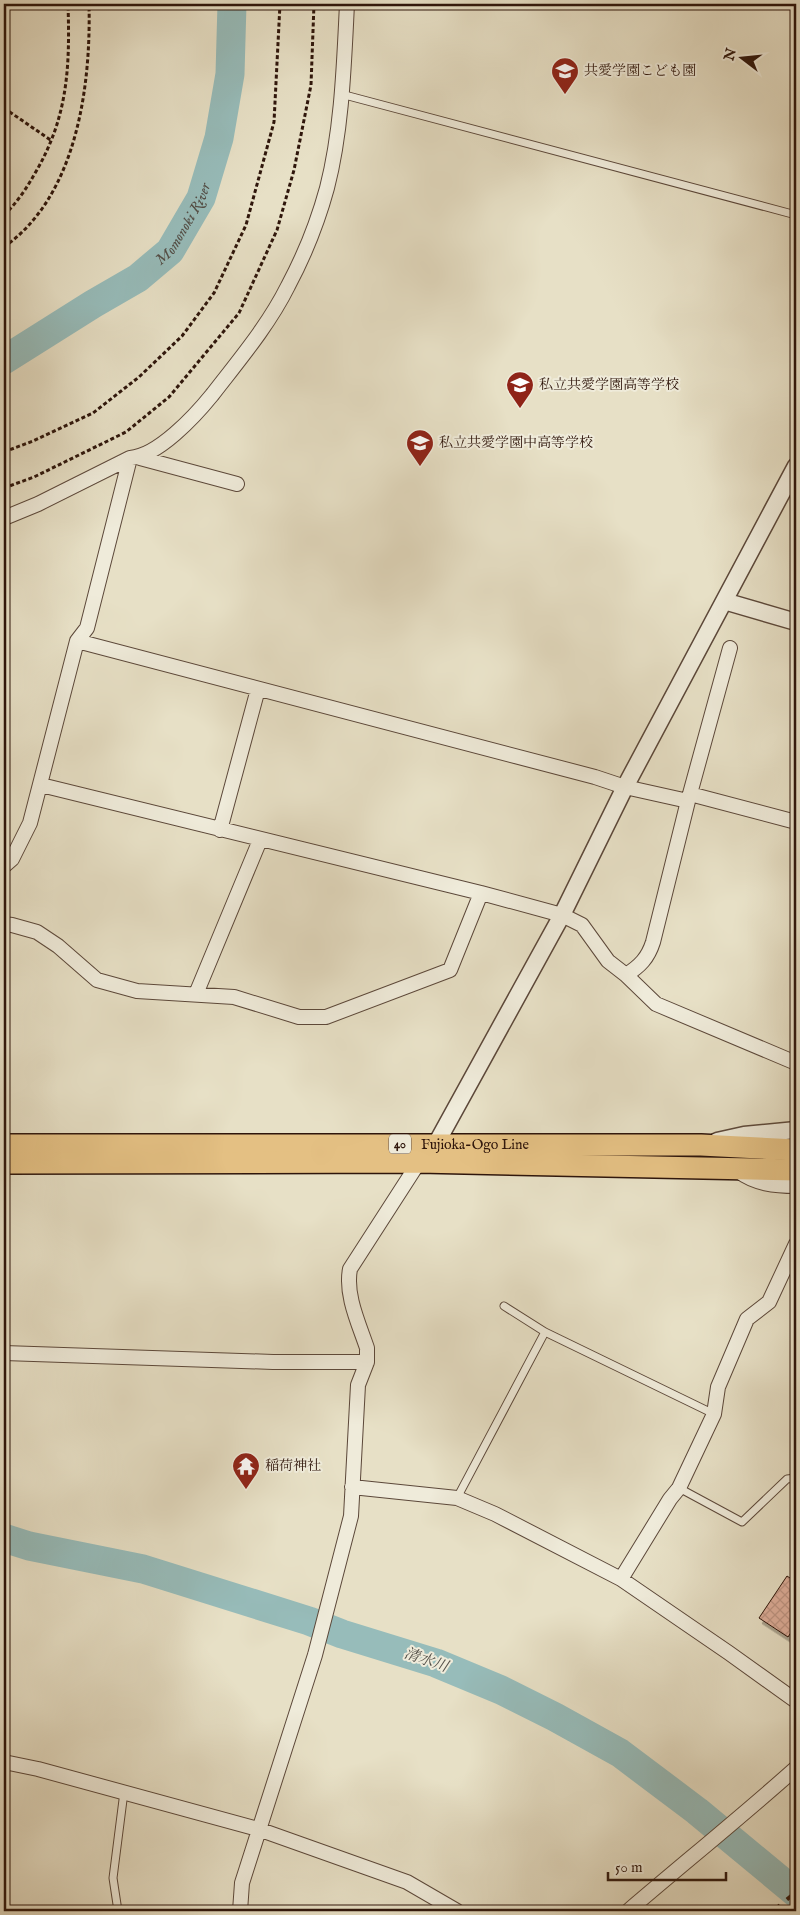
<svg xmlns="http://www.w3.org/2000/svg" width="800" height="1915" viewBox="0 0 800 1915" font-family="'IM FELL English','Noto Serif JP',serif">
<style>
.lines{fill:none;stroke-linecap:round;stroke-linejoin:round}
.river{stroke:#97bcba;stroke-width:29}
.building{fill:url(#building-cross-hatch);stroke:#2e150b;filter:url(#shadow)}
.service-casing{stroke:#5c483a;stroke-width:9}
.minor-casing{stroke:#5c483a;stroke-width:16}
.tertiary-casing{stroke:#5c483a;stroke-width:19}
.primary-casing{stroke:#2e150b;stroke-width:24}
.path{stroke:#2e150b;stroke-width:3;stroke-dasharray:4 2.5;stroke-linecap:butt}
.service{stroke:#efebda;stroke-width:7}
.minor{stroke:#efebda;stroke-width:14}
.tertiary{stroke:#efebda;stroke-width:16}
.primary{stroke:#e4c083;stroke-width:21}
.rail{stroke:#2e150b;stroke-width:4;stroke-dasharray:9 9;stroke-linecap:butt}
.labels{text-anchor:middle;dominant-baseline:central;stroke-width:4;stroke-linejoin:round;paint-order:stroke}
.shield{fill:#efebda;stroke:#685549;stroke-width:1}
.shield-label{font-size:12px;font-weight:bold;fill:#2e150b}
.poi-label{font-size:14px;fill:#2e150b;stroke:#efebda;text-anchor:start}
.street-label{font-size:14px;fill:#2e150b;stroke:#efebda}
.water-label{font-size:15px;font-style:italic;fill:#534f48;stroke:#efebda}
</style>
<defs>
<pattern id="building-cross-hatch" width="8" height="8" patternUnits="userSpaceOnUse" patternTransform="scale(1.25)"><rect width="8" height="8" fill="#ddae9a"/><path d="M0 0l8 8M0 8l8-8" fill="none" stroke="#be9583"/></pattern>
<filter id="shadow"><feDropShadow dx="3" dy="5.5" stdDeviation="0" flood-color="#0004"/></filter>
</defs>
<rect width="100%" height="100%" fill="#e7e0c6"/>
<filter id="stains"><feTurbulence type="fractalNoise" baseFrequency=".004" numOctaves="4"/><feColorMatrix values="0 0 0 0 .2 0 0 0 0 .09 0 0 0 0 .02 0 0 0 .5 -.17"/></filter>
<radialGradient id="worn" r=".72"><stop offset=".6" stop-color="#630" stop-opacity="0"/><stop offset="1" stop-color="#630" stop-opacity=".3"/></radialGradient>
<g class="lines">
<g class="river">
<path id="s1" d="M4,360L93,304L138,278L170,251L201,198L219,138L230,74L232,4"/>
<path d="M4,1538L29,1546L143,1569L309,1621L342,1634L436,1663L501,1690L555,1717L620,1753L697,1811L796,1893"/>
</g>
</g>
<path class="building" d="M787,1576L796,1582V1625L788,1637L759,1618Z"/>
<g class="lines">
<g class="service-casing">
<path id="service" d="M341,94L796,215
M504,1306L545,1332L714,1414
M679,1488L742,1522L787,1479L796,1478
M457,1498L545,1332
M118,1911L113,1878L124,1792"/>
</g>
<g class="minor-casing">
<path id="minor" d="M140,458L237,484
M4,518L38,504L130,458C158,456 195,416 212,395C239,360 268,326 288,286C304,256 318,221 327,188C342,130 344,64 347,4
M77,641L595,777L625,787L688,801
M41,785L481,893L562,915L582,925L608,961L626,975L656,1004L796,1063
M690,794L796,822
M220,830L258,689
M4,866L12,859L30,823L77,641L87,628L130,458
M4,924L12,925L37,932L58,946L97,980L137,991L234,997L299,1017H326L450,970L481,893
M626,975C640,966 648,958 653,942L688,801L730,648
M196,994L260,840
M738,1171C755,1184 775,1186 796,1186
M4,1353L273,1362H367
M352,1487L457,1498L495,1514L621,1579L729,1653L796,1701
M621,1579L670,1499L679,1488L714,1414L718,1387L747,1319L769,1302L796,1244
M4,1762L38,1769L258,1829L407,1882L457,1911
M240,1911L242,1883L315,1655L351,1516L358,1385L367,1362V1348C359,1324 345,1295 350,1269L419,1162
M628,1911C684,1863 741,1817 796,1768"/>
</g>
<g class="tertiary-casing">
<path id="tertiary" d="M724,601L796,622
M717,1141L744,1135L796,1130
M429,1152L436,1144L562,915L625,787L796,466"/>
</g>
<g class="primary-casing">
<g id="primary">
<path id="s2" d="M4,1145H701L796,1150"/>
<path d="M4,1163L419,1162L796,1170"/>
</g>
</g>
<path class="path" d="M4,108L52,141
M4,215C16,204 26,189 34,175C68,118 70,68 68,4
M4,247C77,196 91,86 89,4
M4,452L33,441L93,413L139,377L182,336L214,293L246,225L274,122L280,4
M4,488L34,477L126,432L169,397L239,313L277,230L294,170L311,85L314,4"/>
<use href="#service" class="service"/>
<use href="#minor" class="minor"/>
<use href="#tertiary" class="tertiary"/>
<use href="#primary" class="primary"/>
<path class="rail" d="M773,1911L796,1892
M787,1911L796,1903"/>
</g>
<defs>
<g id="school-pin" transform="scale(1.4375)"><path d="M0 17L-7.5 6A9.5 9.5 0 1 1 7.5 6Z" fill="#8f2418" stroke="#efebda"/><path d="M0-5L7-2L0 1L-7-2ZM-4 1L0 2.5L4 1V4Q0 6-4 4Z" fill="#fff"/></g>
<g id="temple-pin" transform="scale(1.4375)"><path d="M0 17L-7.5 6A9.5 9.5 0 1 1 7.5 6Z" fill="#8f2418" stroke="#efebda"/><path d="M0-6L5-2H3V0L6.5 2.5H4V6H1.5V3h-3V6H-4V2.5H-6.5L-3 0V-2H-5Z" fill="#fff"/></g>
</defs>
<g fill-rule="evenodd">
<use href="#school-pin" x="565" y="71"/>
<use href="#school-pin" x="520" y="385"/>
<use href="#school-pin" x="420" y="443"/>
<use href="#temple-pin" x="246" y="1466"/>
</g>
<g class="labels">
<rect class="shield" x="389" y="1134.5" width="22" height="19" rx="4"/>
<g class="shield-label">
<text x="400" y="1144">40</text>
</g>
<g class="poi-label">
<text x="584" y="71">共愛学園こども園</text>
<text x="539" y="385">私立共愛学園高等学校</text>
<text x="439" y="443">私立共愛学園中高等学校</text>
<text x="265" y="1466">稲荷神社</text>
</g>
<g class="street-label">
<text stroke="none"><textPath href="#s2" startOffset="471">Fujioka-Ogo Line</textPath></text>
</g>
<g class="water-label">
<text stroke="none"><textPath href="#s1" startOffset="229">Momonoki River</textPath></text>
<text transform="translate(426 1660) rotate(19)">清水川</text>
</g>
</g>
<rect width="800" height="1915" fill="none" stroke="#e7e0c6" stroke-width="20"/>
<rect x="5" y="5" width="790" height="1905" fill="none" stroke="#2e150b" stroke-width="2.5"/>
<rect x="10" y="10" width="780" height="1895" fill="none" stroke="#2e150b"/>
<g transform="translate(742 58) rotate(286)" stroke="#efebda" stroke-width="4" paint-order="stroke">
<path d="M0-4L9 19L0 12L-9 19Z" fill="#2e150b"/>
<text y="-8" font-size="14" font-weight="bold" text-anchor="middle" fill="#2e150b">N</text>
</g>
<path d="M608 1872v8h118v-8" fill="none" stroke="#2e150b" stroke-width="2.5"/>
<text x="615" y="1872" font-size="15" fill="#2e150b" stroke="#efebda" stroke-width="4" paint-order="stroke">50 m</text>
<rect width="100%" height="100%" filter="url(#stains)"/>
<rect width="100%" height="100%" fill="url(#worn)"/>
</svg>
